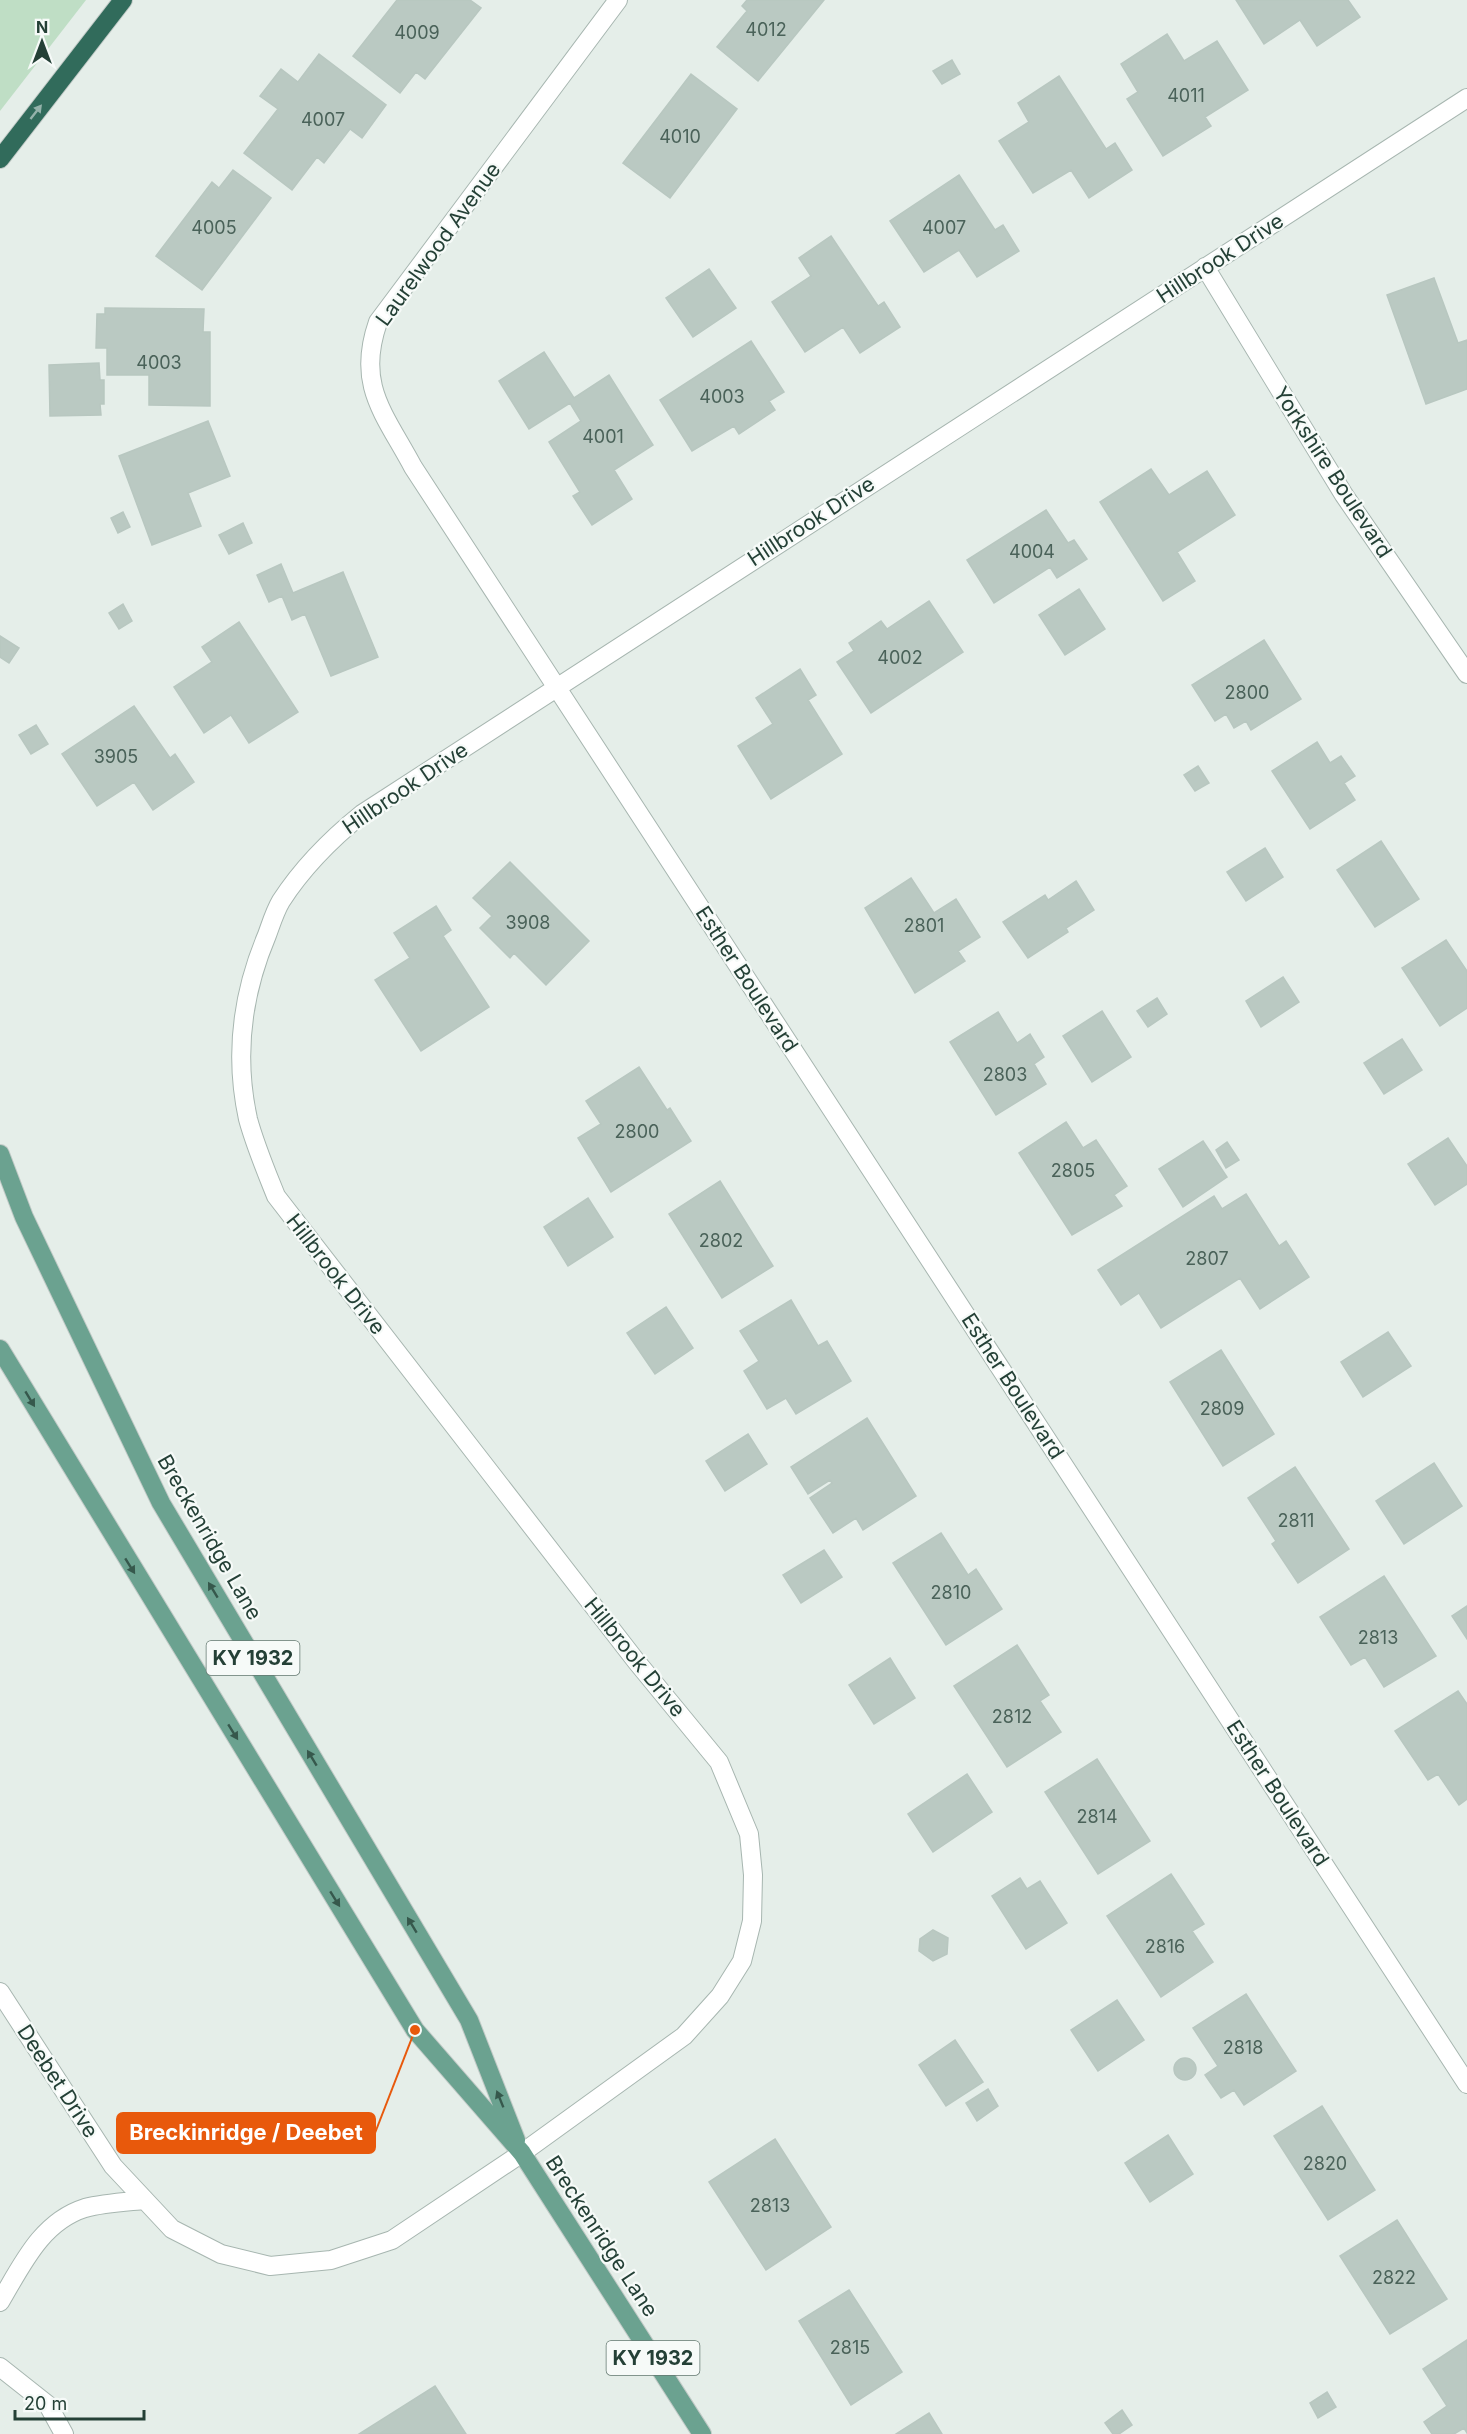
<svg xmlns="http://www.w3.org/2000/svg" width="1467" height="2434" viewBox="0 0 1467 2434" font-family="Inter,sans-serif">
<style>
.green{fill:#bfdec5}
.building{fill:#bac9c2;stroke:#b8c7c0;stroke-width:1.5}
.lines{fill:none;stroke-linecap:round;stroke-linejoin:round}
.minor-casing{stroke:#a7b6b0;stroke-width:20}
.major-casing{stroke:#c2cac7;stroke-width:20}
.highway-casing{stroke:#c2cac7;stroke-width:20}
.minor{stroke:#fff;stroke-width:18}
.major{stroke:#6ba290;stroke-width:18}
.highway{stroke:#316b5b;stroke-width:18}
.oneway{fill:#94b2aa}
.oneway2{fill:#36584c}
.labels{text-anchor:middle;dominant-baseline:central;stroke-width:4.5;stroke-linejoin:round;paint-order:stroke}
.number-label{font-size:18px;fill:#4a6259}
.shield{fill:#f6faf8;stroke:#637870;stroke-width:1.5}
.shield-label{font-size:20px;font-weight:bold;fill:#244036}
.street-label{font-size:21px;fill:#244036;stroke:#f6faf8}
.leader{fill:none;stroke:#e8590c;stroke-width:2}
.callout-dot{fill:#e8590c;stroke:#f6faf8;stroke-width:2}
.callout{fill:#e8590c;stroke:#e8590c;stroke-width:2}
.callout-label{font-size:22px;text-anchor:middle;font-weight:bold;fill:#fff}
</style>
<rect width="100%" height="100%" fill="#e5eee9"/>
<path class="green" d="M0,0H86L0,111Z"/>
<path class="building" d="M397,0H470L481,8L425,79L416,72L400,93L353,56Z
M747,0H824L758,81L717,47L747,11L742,6Z
M1236,0H1348L1360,17L1317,46L1300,20L1264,44Z
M1167,34L1184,61L1217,41L1248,90L1205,117L1211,126L1163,156L1127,99L1138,92L1121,64Z
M319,54L386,105L362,138L350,129L324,163L317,157L292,190L244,153L278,109L260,96L281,69L298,82Z
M952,60L960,74L942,84L933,71Z
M691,74L737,109L670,198L623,163Z
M1059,76L1106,149L1115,143L1132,170L1089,198L1071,170L1033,193L999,141L1029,122L1018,103Z
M233,170L271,198L202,290L156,256L212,182L219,188Z
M959,175L995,230L1003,225L1019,251L977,277L959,250L924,272L890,221Z
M831,236L878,306L884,302L900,327L860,353L843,327L805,352L772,302L811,276L799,258Z
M709,269L736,308L693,337L666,298Z
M1434,278L1458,343L1467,340V389L1426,404L1387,295Z
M105,308L204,309L203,332H210V406L149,405V375H107V348H96L97,314H105Z
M751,341L784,392L769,401L775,410L739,434L734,426L692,451L660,400Z
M544,352L574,398L609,375L653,445L614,470L632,499L592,525L573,496L580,492L549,442L581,421L570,403L529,429L499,381Z
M99,363L100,380H104V404H100L101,415L50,416L49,365Z
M208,421L230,476L188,493L201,526L152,545L119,456Z
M1151,469L1169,495L1207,471L1235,515L1177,552L1195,581L1163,601L1100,502Z
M1046,510L1068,543L1074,540L1087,559L1057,578L1050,567L994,603L967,560Z
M123,512L130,527L118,533L111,518Z
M243,523L252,543L229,554L219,535Z
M281,564L293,593L343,572L378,657L331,676L305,614L292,620L282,596L269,602L257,575Z
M1079,589L1105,629L1065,655L1039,615Z
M929,601L963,652L871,713L837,662L854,651L849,643L881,621L887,629Z
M123,604L132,621L119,629L109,613Z
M239,622L298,712L249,743L231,715L204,733L174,687L212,662L202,647Z
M0,636L19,648L9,663L0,657Z
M1264,640L1301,699L1251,730L1246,721L1234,728L1226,714L1215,721L1192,685Z
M800,669L816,695L808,700L842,754L771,799L738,746L773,724L756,698Z
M134,706L170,758L175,754L194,782L153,810L134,782L97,806L62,754Z
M36,725L48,744L31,754L19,735Z
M1317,742L1330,763L1341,756L1355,776L1344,783L1355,800L1310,829L1272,771Z
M1198,766L1209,783L1195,791L1184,775Z
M1381,841L1419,899L1375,927L1337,870Z
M1265,848L1283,877L1246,901L1227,872Z
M510,862L589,941L546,985L514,953L510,958L480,928L492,916L473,898Z
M911,878L934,913L956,899L980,937L958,951L965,961L915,993L865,908Z
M1076,881L1094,910L1066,928L1068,932L1028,958L1003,922L1045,895L1048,900Z
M436,906L451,930L443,936L489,1007L421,1051L375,980L410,958L394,933Z
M1446,940L1467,971V1008L1440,1026L1402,968Z
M1283,977L1299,1002L1261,1027L1246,1001Z
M1157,998L1167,1014L1148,1027L1137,1011Z
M1102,1011L1131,1057L1092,1082L1063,1036Z
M998,1012L1017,1043L1030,1034L1044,1057L1034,1064L1046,1084L996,1115L950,1042Z
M1402,1039L1422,1070L1384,1094L1364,1063Z
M639,1067L667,1110L670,1108L691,1141L611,1192L578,1138L601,1124L586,1101Z
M1066,1122L1083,1148L1096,1140L1127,1186L1114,1195L1122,1206L1072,1235L1019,1153Z
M1448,1138L1467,1166V1184L1435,1205L1408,1164Z
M1203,1141L1227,1177L1183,1207L1159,1169Z
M1227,1142L1239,1160L1226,1168L1216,1150Z
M720,1181L773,1266L722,1298L669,1214Z
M1246,1194L1279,1246L1286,1241L1309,1277L1260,1309L1240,1278L1161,1328L1139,1293L1121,1305L1098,1270L1214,1196L1222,1209Z
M588,1198L613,1237L568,1266L544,1227Z
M791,1300L818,1346L827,1341L851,1381L796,1414L786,1398L767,1409L744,1371L759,1361L740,1331Z
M666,1307L693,1348L655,1374L627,1333Z
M1388,1332L1411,1366L1363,1397L1341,1362Z
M1221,1350L1274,1434L1223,1466L1170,1382Z
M867,1418L916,1496L863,1530L856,1518L833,1533L810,1498L832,1483L830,1480L808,1494L791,1467Z
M748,1434L767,1464L725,1491L706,1461Z
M1434,1463L1462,1506L1404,1544L1376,1501Z
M1295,1467L1349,1549L1298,1583L1272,1544L1276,1541L1248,1498Z
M941,1533L968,1575L976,1569L1002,1609L946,1645L893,1563Z
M824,1550L842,1577L801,1603L783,1575Z
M1384,1576L1436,1656L1384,1687L1365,1657L1351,1665L1320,1617Z
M1467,1606V1639L1452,1616Z
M1017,1645L1049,1695L1040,1701L1061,1732L1007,1767L954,1686Z
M890,1658L915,1698L874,1724L849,1685Z
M1458,1691L1467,1704V1799L1459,1805L1438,1774L1428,1780L1395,1731Z
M1097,1759L1150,1841L1098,1874L1045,1792Z
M967,1774L992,1812L933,1852L908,1814Z
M1171,1874L1204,1924L1192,1931L1213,1962L1161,1997L1107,1916Z
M1020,1878L1027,1889L1040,1881L1067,1923L1026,1949L992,1896Z
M933,1930L948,1938L947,1954L933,1961L919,1951L920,1939Z
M1246,1994L1296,2071L1244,2105L1234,2090L1221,2098L1205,2075L1218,2066L1193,2028Z
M1117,2000L1144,2040L1098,2071L1071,2030Z
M955,2040L983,2082L946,2106L919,2065Z
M1174 2069a11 11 0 1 1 22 0a11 11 0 1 1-22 0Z
M988,2089L998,2106L977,2121L966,2103Z
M1322,2106L1375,2190L1328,2220L1274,2136Z
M1168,2135L1193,2174L1150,2202L1125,2163Z
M775,2139L831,2227L766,2270L709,2182Z
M1397,2220L1447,2299L1390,2334L1340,2256Z
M849,2290L902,2372L851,2405L799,2321Z
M1467,2340V2433L1464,2428L1454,2434H1432L1424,2422L1447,2406L1423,2369Z
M435,2386L466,2434H359Z
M1327,2392L1336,2407L1318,2418L1310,2403Z
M1122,2410L1132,2425L1119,2434H1113L1105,2423Z
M929,2413L942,2434H896Z"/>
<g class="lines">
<g class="minor-casing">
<path id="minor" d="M618,0L378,322C356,385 384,413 413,467L1467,2084
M1205,267L1344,495L1467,674
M0,1992L113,2166L172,2229L221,2254L270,2266L331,2260L392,2240L522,2153L684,2036L720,1996L742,1961L752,1921L753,1875L749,1834L719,1762L636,1661L276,1196C266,1171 255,1145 248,1119C234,1055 242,994 267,935C271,924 275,911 281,901C303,867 331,839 362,814L1467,98
M0,2302C22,2265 41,2222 85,2208C104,2203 125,2202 145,2200
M0,2367L48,2405L64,2434"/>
</g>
<g class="major-casing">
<path id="major" d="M0,1154L24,1217L161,1503L469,2020L516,2140
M0,1349L415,2030L522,2153L702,2434"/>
</g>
<g class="highway-casing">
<path id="highway" d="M0,159L123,0"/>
</g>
<use href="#minor" class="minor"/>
<use href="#major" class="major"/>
<use href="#highway" class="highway"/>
</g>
<defs><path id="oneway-solid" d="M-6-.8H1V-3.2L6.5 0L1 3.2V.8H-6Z" transform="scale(1.5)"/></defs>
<use class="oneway" href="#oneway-solid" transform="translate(36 112) rotate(-52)"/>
<g class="oneway2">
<use href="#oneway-solid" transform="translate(30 1399) rotate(59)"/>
<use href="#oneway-solid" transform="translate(130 1566) rotate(58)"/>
<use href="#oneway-solid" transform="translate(213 1590) rotate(-121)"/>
<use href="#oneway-solid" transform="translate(233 1732) rotate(58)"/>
<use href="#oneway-solid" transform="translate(312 1758) rotate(-121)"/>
<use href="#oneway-solid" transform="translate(335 1899) rotate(58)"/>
<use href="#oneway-solid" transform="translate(412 1925) rotate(-121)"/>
<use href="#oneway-solid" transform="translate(500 2099) rotate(-112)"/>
</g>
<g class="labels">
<g class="number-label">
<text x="766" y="29">4012</text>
<text x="417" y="32">4009</text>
<text x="1186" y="95">4011</text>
<text x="323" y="119">4007</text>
<text x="680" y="136">4010</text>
<text x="214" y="227">4005</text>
<text x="944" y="227">4007</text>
<text x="159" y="362">4003</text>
<text x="722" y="396">4003</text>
<text x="603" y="436">4001</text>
<text x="1032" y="551">4004</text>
<text x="900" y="657">4002</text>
<text x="1247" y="692">2800</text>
<text x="116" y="756">3905</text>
<text x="528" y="922">3908</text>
<text x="924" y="925">2801</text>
<text x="1005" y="1074">2803</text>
<text x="637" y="1131">2800</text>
<text x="1073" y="1170">2805</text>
<text x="721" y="1240">2802</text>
<text x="1207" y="1258">2807</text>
<text x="1222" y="1408">2809</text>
<text x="1296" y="1520">2811</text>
<text x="951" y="1592">2810</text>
<text x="1378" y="1637">2813</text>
<text x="1012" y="1716">2812</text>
<text x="1097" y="1816">2814</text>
<text x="1165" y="1946">2816</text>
<text x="1243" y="2047">2818</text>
<text x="1325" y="2163">2820</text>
<text x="770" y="2205">2813</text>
<text x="1394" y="2277">2822</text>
<text x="850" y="2347">2815</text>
</g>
<g class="shield">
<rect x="206.5" y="1641" width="93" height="34" rx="4.5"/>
<rect x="606.5" y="2341" width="93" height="34" rx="4.5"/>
</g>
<g class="shield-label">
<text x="253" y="1658">KY 1932</text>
<text x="653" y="2358">KY 1932</text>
</g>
<g class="street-label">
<text transform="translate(438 244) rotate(-54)">Laurelwood Avenue</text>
<text transform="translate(1220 258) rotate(-33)">Hillbrook Drive</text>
<text transform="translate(1333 472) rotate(57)">Yorkshire Boulevard</text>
<text transform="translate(811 521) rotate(-33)">Hillbrook Drive</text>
<text transform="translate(405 788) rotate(-34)">Hillbrook Drive</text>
<text transform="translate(747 979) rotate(57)">Esther Boulevard</text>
<text transform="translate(336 1274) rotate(52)">Hillbrook Drive</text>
<text transform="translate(1013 1386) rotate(57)">Esther Boulevard</text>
<text transform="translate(210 1537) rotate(60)">Breckenridge Lane</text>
<text transform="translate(635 1657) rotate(51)">Hillbrook Drive</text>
<text transform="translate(1278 1793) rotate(57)">Esther Boulevard</text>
<text transform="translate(58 2081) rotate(57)">Deebet Drive</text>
<text transform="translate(602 2236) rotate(57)">Breckenridge Lane</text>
</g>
</g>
<path class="leader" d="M415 2030L375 2133"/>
<circle class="callout-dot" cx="415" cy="2030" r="6"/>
<rect class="callout" x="117" y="2113" width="258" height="40" rx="6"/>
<g class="callout-label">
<text x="246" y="2140">Breckinridge / Deebet</text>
</g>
<g transform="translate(42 42)" stroke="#f6faf8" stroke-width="4.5" paint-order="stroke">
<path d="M0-4.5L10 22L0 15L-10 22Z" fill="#244036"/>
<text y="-9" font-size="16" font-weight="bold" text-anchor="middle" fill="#244036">N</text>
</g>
<path d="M15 2410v9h129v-9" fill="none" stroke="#244036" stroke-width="3"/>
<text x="24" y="2410" font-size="18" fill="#244036" stroke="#f6faf8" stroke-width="4.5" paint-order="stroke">20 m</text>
</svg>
